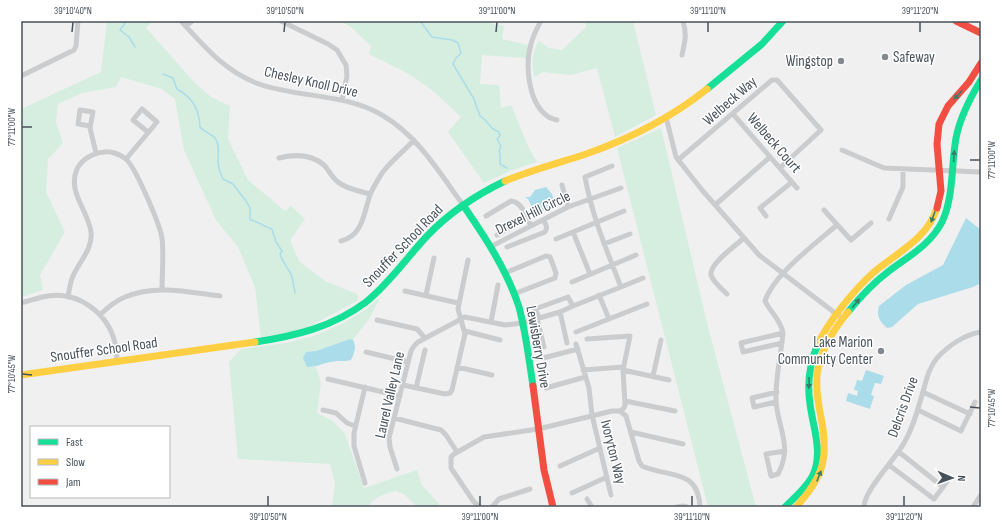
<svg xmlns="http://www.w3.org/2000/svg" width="1002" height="528" viewBox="0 0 1002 528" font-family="'Sofia Sans Condensed',sans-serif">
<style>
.green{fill:#d5eee0}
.water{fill:#abdcea}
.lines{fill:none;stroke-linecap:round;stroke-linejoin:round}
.stream{stroke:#abdcea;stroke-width:1.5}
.street{stroke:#caccce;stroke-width:5}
.fast{stroke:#16e098;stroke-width:7}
.slow{stroke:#ffcf43;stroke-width:7}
.jam{stroke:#f24e42;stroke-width:7}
.oneway{fill:#397d6d}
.ticks{fill:none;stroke:#48525b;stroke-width:1.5}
.poi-dot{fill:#83898f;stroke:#fff;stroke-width:1.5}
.labels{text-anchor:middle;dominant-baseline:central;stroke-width:3;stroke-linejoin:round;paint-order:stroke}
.poi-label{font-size:15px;fill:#48525b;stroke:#fff;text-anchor:end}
.street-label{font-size:15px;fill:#48525b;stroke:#fff}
.neatline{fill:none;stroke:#48525b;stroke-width:1.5}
.ticks-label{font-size:10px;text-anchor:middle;fill:#48525b}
</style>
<rect width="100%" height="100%" fill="#f0f0f0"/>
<path class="green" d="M107,21H152L146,28L194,82L211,97L230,106L228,139L248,180L285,211L291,206L305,219L290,240L299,261L325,281L357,294L358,296L357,301L308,327L291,332L261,337L255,287L238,247L216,220L184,150L175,99L162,89L121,77L116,87L82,93L58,104L56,122L63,143L48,159L46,192L65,232L40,275L43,290L21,297V109L101,72Z
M341,21H478L504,26L502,39L528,45L526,58L482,55L480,84L499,85L501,108L511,105L528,146L537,162L510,171L484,183L448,132L461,117L432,90L409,74L369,54L371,46L352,28Z
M585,21H633L656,115L615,137L597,68L571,75L543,72L534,77C532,63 531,53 539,41L549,48L562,50L586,27Z
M661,128L707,323L756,507H708L617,148Z
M381,296L370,317L353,340L350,339L316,351L306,353L307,367H316L321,383L317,413L333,421L345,434L364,488L417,470L422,485L439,504L436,507H417L404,494L395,491C385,494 374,497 368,507H332L335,483L330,464L238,459L229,362L241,349L286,343L314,336L342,324L365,310Z"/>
<path class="water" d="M546,187L552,194L555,203L553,206L537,214H535L528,199L525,197H530L535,190Z
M966,218L981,230V283L973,287L918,304L892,327L887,328C880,322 876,316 879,306L906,285L943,265Z
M350,339L353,340C357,347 354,354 351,360C344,362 338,360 331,362C321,363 319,367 307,367L303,358L306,352L316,351Z
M866,370L884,376L881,384L875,383L871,395L874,396L870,409L846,401L848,393L857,396L858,391L854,390L857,380L862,381Z"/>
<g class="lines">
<path class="stream" d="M113,21H116
M123,21L125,23L120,30L129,37L135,47
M420,21L432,37L452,40L458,43L461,53L456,58L453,64L474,99L480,116L485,120L493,129L499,132L500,136L497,139L501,146L499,151L500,154V164L507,168
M163,74L173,78L177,89C193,98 199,109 200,127C204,132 212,134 215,138C220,145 218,153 218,160C218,167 220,173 223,179L233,184L246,201L250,208V220C258,221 264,227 272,229L276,242L282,251L280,254C283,264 287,266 291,274C293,280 294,287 295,293"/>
<path class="street" d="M181,21C204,46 225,72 259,84C299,98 344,93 382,115C418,136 439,172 463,205
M281,21L328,44L337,50L346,65L347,76L342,100
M541,21C537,28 533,36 531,44C525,64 528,101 546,115C549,118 553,119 557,120
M186,26L192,21
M682,55C685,42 687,34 683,21
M21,76L74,50L76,46L78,21
M733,114L797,188
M666,117L676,157L702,190L759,255L839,316
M90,126L78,124L80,110L93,112L90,128L96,153
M842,150L884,168L981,172
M279,158C295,154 311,154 324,165C329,170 332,178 338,182C346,189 360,191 370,194
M126,159L157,122L142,109L133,120L148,132
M678,160L772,80H777L821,130L780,168
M562,185L568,207
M715,205L770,157
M824,210L851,240L871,223
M486,216L511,201C522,202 527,217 531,226
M766,216L760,208L792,182
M889,219L903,187V169
M573,232L590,274
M497,235L527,217
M556,239L624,211
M341,241C363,236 364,212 370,195C373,187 378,180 382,173C391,161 404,151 414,140
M604,244L630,234
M492,246L568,207L621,188
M507,247L545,232C548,227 546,224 543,220
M505,273L546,256L550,257L556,273L555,278L514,294
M572,282L636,255
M621,287L643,278
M405,291L458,303
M727,294C722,289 713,282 711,275C709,264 736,245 744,238
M426,295L434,258
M599,295L609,319
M68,297C69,290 70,283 73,276C79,262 93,249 91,232C88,210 67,192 77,169C82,159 93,153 104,152C111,151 120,154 126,159C136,168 160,225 162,238C164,255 162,273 162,290
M21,303C30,301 39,297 48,296C78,291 108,313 115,343C116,349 117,355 117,361
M560,312L567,343
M100,315C107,308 115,301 125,297C155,284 189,292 220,296
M539,317L535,309L568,297L573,306
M537,318L544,347
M377,320L417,329L425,338
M491,322L498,285
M465,331L500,340
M576,332L647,304
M587,339L630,336L623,370L625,405L624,408L620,411
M782,343L743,352L741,343L783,333
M576,344L589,388L592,415L611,495
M366,352L408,362
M543,358L578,349
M457,367L492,375
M583,370L623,367
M623,370L669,380
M653,376L661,340
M328,379L400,396
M403,385L445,394L450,393L452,390L465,334L458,309L468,260
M365,387L354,433V446L365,483
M416,388L425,350
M546,388L585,377
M923,392L970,414
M625,401L675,411
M776,402L754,407L752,398L777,392
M323,410L336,413L347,423L355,426
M918,410L961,431L975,402
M394,418L441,430L446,435L457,452
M631,432L683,444
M785,451L766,454L771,476L778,474C793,446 778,429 776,401C775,381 781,354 783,333C781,320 771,313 765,301C774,274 815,244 837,225
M889,465L934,499L943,487L899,452
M560,466L600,448
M397,469L390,447L389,438L411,351L414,346L418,342L465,317L505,325L522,323L560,312L573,306L621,287C607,251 592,216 585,177L612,166
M943,487L948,480
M572,493L607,477
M587,499L592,507
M480,507L474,502L451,468V457L454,454L484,437L538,429L612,411H620L626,416L639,461L642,466C669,478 698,468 700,507
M492,507L499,499L530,489
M677,507L683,506L687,507
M864,507C864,490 895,460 904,443C913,428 917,412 922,395C926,382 928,369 937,358C948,346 965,334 981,332
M973,507L981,495"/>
<path class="fast" d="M707,89L762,44L783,21
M463,205C485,237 507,270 519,307C526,333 529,360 533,386
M848,312C860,297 873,283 889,271C909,256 930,245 942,222C954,196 951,166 956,138C960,117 970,98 981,80
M255,342C295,336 333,327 366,302C390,283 407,257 428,235C450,212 476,195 505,181
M785,507C794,498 805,489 812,477C824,454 813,428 810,404C807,384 810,362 818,344"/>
<path class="slow" d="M505,181C531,170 559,163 586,154C629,139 672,117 707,89
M818,344C829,320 855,289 874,272C898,252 927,239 937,208
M21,375L255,342
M796,507C824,476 829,458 821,417C818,403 816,389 817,375C820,351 833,330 848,312"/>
<path class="jam" d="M956,21L981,33
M937,208L941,191L937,144L939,124L948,106L969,82L981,63
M533,386L544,470L553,507"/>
</g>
<defs><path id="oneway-solid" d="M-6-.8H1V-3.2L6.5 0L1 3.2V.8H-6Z"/></defs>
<g class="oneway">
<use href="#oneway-solid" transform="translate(958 95) rotate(132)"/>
<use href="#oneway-solid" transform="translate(954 156) rotate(-86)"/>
<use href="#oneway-solid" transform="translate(933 217) rotate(110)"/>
<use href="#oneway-solid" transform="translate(856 303) rotate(-51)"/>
<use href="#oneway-solid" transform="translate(809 383) rotate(92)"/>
<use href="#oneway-solid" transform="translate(819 476) rotate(-68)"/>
</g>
<path class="ticks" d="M72,32L73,22M284,32L285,22M496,32L497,22M708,32V22M920,32V22M22,127H32M970,160H980M22,374L32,375M970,407L980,408M268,506V496M480,506V496M692,506V496M904,506V496"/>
<g class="poi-dot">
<circle cx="885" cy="57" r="4"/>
<circle cx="841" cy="61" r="4"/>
<circle cx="881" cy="351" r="4"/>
</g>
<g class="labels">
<g class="poi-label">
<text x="893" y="57" text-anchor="start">Safeway</text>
<text x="833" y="61">Wingstop</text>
<text x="873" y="342">Lake Marion<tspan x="873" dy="17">Community Center</tspan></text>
</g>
<g class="street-label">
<text transform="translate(311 82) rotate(13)">Chesley Knoll Drive</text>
<text transform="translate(730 101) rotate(-41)">Welbeck Way</text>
<text transform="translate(774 143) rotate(49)">Welbeck Court</text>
<text transform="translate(533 213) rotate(-26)">Drexel Hill Circle</text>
<text transform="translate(403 246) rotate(-46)">Snouffer School Road</text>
<text transform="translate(538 347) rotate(80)">Lewisberry Drive</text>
<text transform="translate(104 350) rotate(-8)">Snouffer School Road</text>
<text transform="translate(390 395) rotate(-77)">Laurel Valley Lane</text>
<text transform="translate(903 407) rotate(-70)">Delcris Drive</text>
<text transform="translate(613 452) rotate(76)">Ivoryton Way</text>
</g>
</g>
<rect width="1002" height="528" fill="none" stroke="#ffffff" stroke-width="44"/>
<rect x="30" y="426" width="140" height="72" fill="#ffffff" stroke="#b6babd"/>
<rect x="38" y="439" width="20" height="6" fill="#16e098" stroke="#b6babd"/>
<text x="66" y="446" font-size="12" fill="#48525b">Fast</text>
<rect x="38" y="459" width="20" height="6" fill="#ffcf43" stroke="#b6babd"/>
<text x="66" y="466" font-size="12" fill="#48525b">Slow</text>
<rect x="38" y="479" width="20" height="6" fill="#f24e42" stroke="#b6babd"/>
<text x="66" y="486" font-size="12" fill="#48525b">Jam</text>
<g transform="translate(952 478) rotate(92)" stroke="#ffffff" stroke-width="3" paint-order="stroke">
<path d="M0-3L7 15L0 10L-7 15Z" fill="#48525b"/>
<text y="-6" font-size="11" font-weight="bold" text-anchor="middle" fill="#48525b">N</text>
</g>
<rect x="22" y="22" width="958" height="484" class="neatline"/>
<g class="ticks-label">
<text x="73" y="14">39°10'40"N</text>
<text x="285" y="14">39°10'50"N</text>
<text x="497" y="14">39°11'00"N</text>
<text x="708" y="14">39°11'10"N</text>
<text x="920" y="14">39°11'20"N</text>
<text transform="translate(11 127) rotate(-90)" y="4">77°11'00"W</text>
<text transform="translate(991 160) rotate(-90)" y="4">77°11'00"W</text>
<text transform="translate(11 374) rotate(-90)" y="4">77°10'45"W</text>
<text transform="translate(991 408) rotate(-90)" y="4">77°10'45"W</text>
<text x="268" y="520">39°10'50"N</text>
<text x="480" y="520">39°11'00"N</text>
<text x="692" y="520">39°11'10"N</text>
<text x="904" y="520">39°11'20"N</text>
</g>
</svg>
